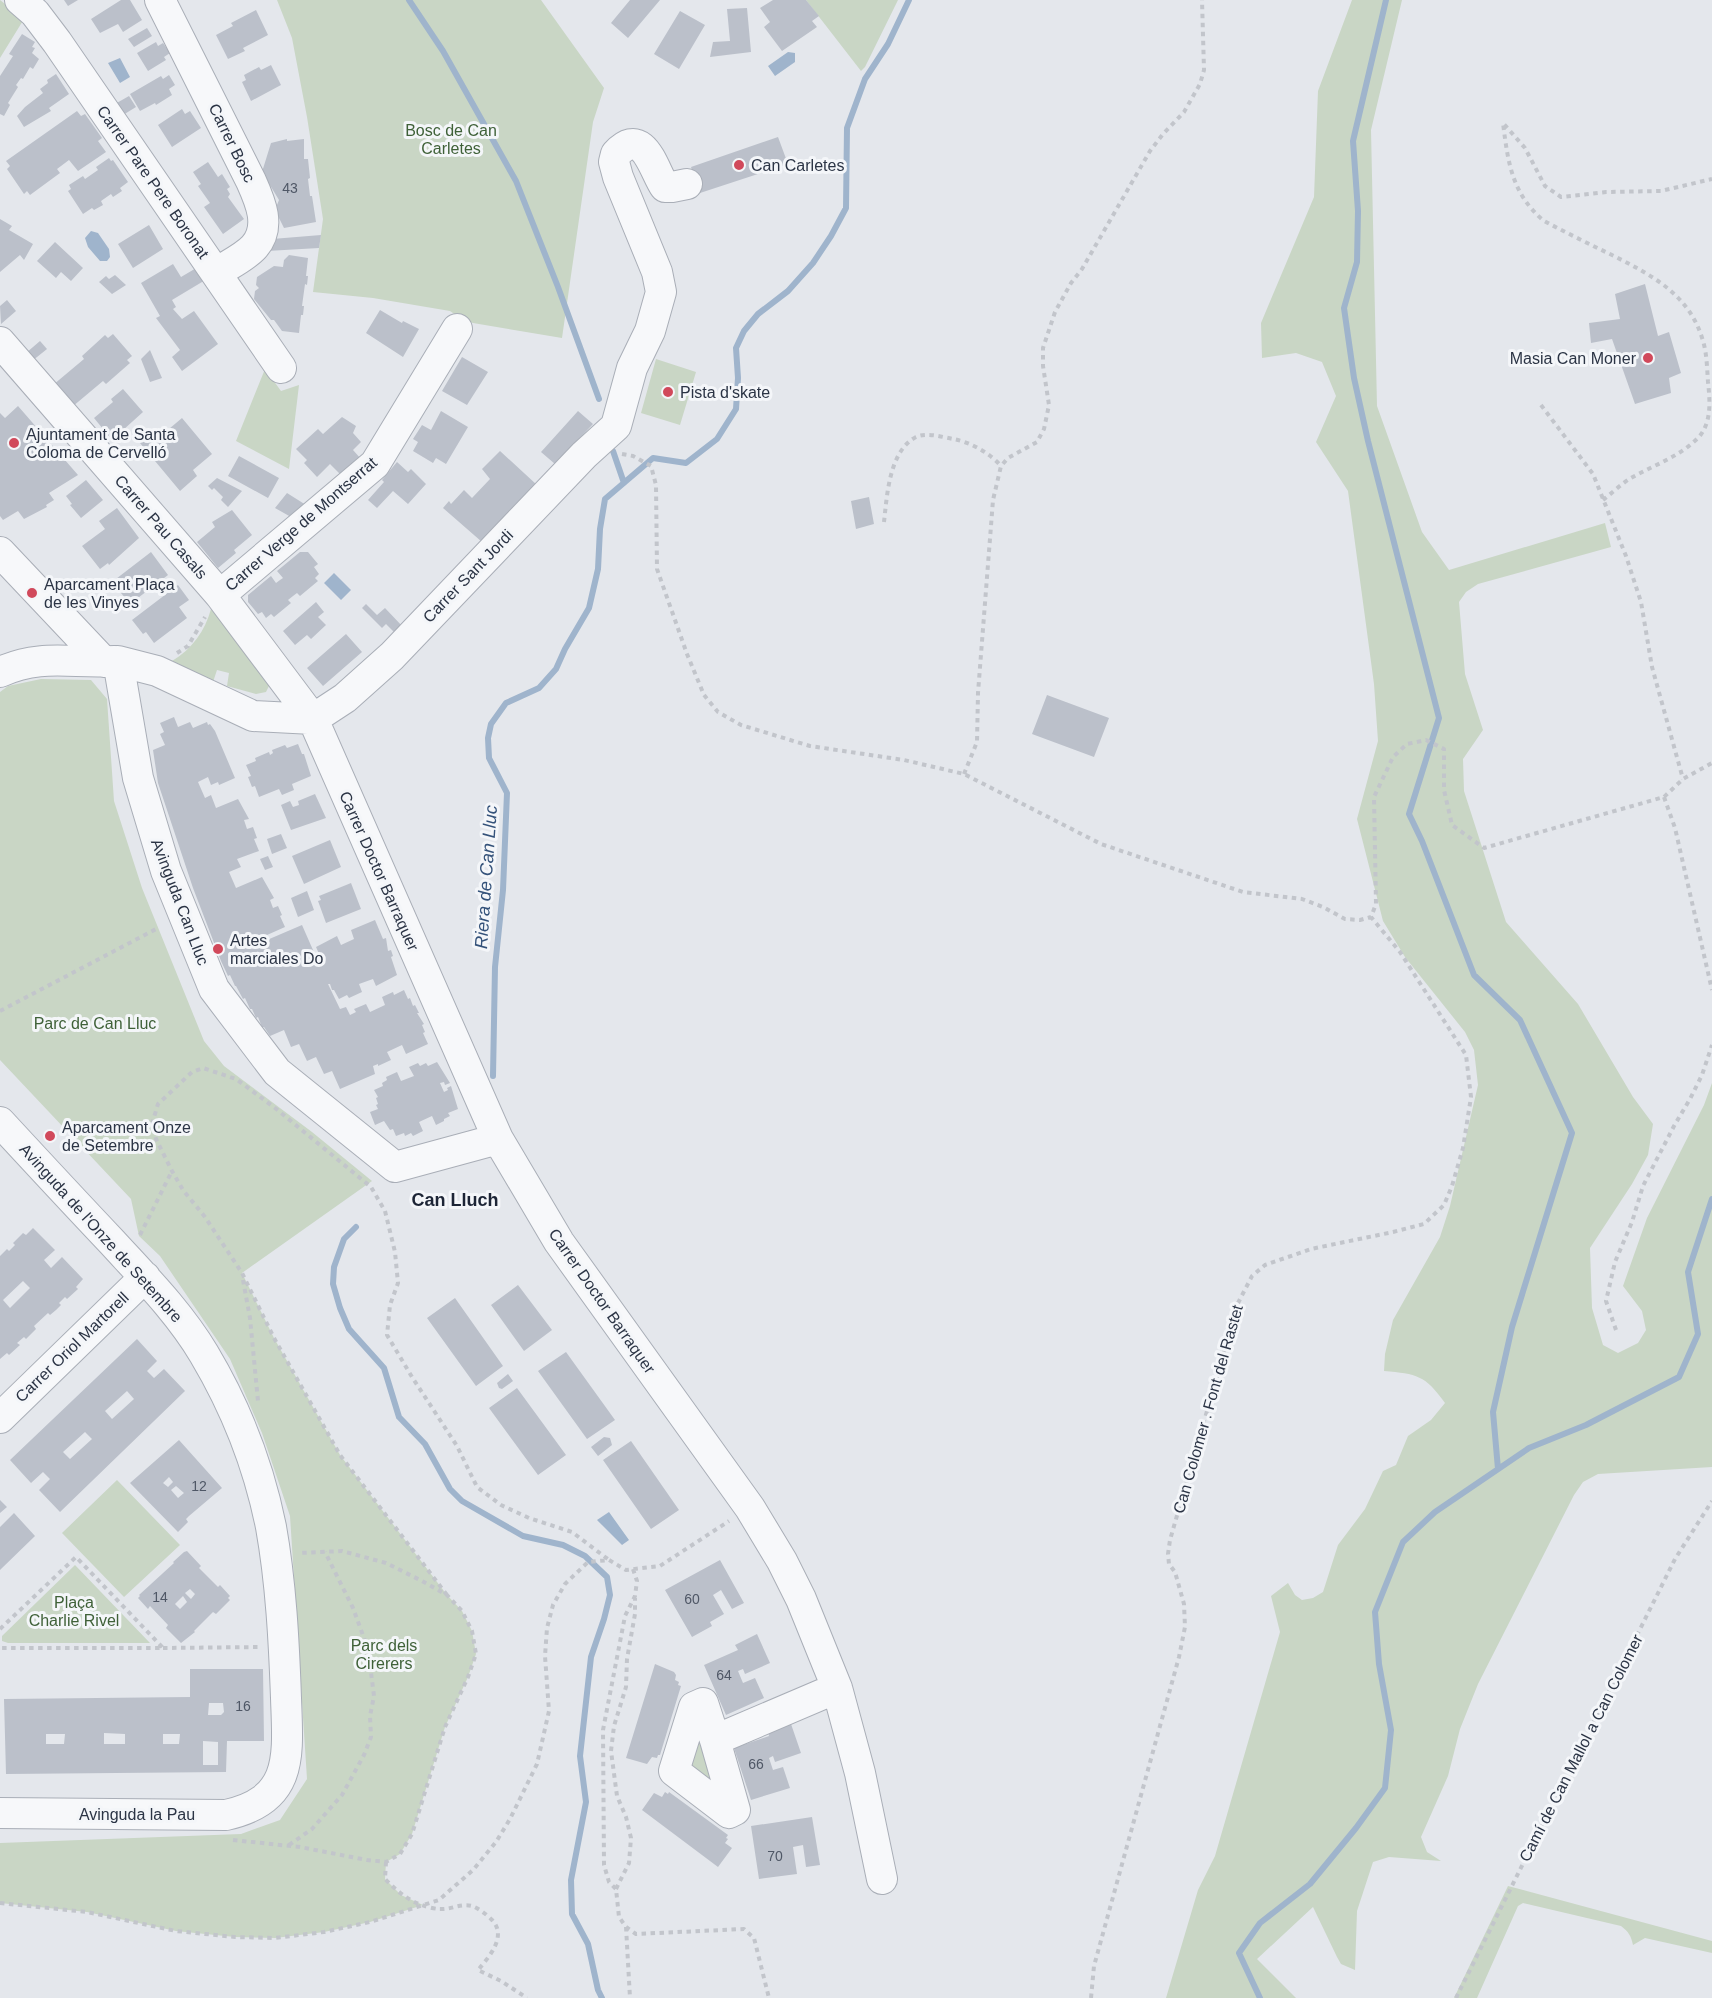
<svg xmlns="http://www.w3.org/2000/svg" width="1712" height="1998" viewBox="0 0 1712 1998" font-family="Arial,sans-serif">
<style>
.green{fill:#c9d6c5}
.water{fill:#9fb4cc}
.lines{fill:none;stroke-linecap:round;stroke-linejoin:round}
.stream{stroke:#9fb4cc;stroke-width:6}
.building{fill:#bbc0ca;fill-rule:evenodd}
.minor-casing{stroke:#a9aeb7;stroke-width:32}
.path{stroke:#c2c5cb;stroke-width:4;stroke-dasharray:4.5 4.5;stroke-linecap:butt}
.minor{stroke:#f7f8fa;stroke-width:30}
.poi-dot{fill:#d1495b;stroke:#f4f6f9;stroke-width:2}
.labels{text-anchor:middle;dominant-baseline:central;stroke-width:6;stroke-linejoin:round;paint-order:stroke}
.number-label{font-size:14px;fill:#4f5766}
.park-label{font-size:16px;fill:#3f6138;stroke:#f4f6f9}
.street-label{font-size:16px;fill:#2b3445;stroke:#f4f6f9}
.poi-label{font-size:16px;fill:#2b3445;stroke:#f4f6f9;text-anchor:start}
.water-label{font-size:18px;font-style:italic;fill:#34527a;stroke:#f4f6f9}
.neighbourhood-label{font-size:18px;font-weight:bold;fill:#1d2536;stroke:#f4f6f9}
</style>
<rect width="100%" height="100%" fill="#e4e7ec"/>
<path class="green" d="M0,0L24,19L0,58Z
M277,0H541L604,88L593,122L562,338L473,323L460,318L450,311L373,298L313,292L323,219L307,117L292,38Z
M806,0H898L865,67L861,71Z
M1352,0H1402L1371,130L1377,406L1422,532L1449,570L1605,523L1611,547L1478,584L1466,592L1459,602L1465,674L1483,730L1463,759L1464,791L1506,922L1578,1004L1633,1097L1653,1124L1648,1155L1632,1184L1590,1248L1592,1308L1603,1345L1618,1353L1638,1343L1646,1330L1642,1311L1623,1286L1647,1218L1704,1105L1712,1083V1467L1598,1474L1583,1482L1574,1495L1478,1684L1460,1729L1448,1776L1421,1837L1427,1852L1441,1861L1389,1857L1373,1862L1357,1911L1355,1970L1341,1964L1337,1957L1313,1907L1257,1959L1296,1998H1166L1198,1890L1215,1856L1280,1632L1271,1596L1288,1583L1295,1595L1302,1600L1313,1598L1323,1592L1338,1545L1365,1509L1383,1471L1396,1465L1408,1436L1431,1420L1445,1403C1425,1375 1417,1374 1384,1371L1385,1354L1393,1320L1440,1237L1450,1206L1478,1085L1474,1050L1465,1032L1405,957L1383,921L1357,819L1378,741L1374,684L1348,491L1316,442L1336,396L1322,362L1296,353L1262,358L1261,323L1314,197L1318,91Z
M656,359L696,372L680,425L641,413Z
M265,369L281,391L299,385L289,469L236,441Z
M211,609L269,677L270,684L266,692L256,694L227,686L229,673L217,670L213,682L172,661C192,649 205,631 211,609Z
M41,679L91,680L107,699L114,801L142,888L204,1041L224,1066L312,1132L372,1181L242,1273L274,1338L340,1455L447,1595L462,1611L472,1631L476,1654L468,1677L445,1727L412,1834L400,1854L386,1862L385,1879L401,1895L423,1905L370,1922L324,1932L275,1938L235,1937L176,1931L87,1912L0,1903V1843L241,1834L280,1820L307,1779L290,1516L262,1433L230,1359L160,1256L139,1236L131,1199L0,1060V692L8,686Z
M117,1480L180,1545L124,1597L62,1533Z
M75,1565L150,1643H8L2,1641V1636Z
M701,1714L725,1794L686,1765Z
M1508,1886L1712,1941V1953L1645,1938L1633,1945C1631,1936 1629,1932 1621,1926L1523,1903L1518,1906L1477,1998H1454Z"/>
<path class="water" d="M788,52L795,53V62L775,76L768,66Z
M120,58L130,77L120,83L108,63Z
M91,231L98,233L109,249L110,257L107,261H100L88,247L85,238Z
M334,573L351,590L341,600L324,583Z
M609,1512L629,1540L622,1545L597,1520Z"/>
<g class="lines">
<path class="stream" d="M409,0L443,51L516,181L558,287L599,399
M1386,0L1353,141L1358,211L1357,262L1344,308L1354,378L1368,441L1439,718L1409,814L1422,841L1474,975L1520,1020L1572,1133L1512,1327L1493,1412L1498,1469
M613,451L624,483
M493,1076L495,967L503,890L507,793L489,758L488,738L491,724L506,703L539,688L556,669L565,649L589,608L598,569L600,529L605,499L653,458L686,463L717,439L736,409L738,378L736,348L744,331L758,314L788,291L813,263L831,236L846,208L847,128L865,79L888,44L909,0
M356,1227L344,1239L334,1267L333,1284L340,1308L349,1329L384,1368L399,1417L425,1444L450,1489L462,1501L523,1536L563,1545L585,1556L607,1577L610,1595L604,1619L591,1657L580,1756L586,1802L571,1880L572,1914L588,1944L598,1990L602,1998
M1260,1998L1239,1953L1260,1923L1310,1884L1356,1828L1385,1788L1391,1730L1379,1664L1375,1612L1403,1542L1435,1512L1529,1448L1586,1425L1679,1377L1698,1334L1688,1272L1712,1199"/>
</g>
<path class="building" d="M64,0H78L68,6Z
M121,0H130L142,20L123,32L118,24L100,33L91,19Z
M630,0H660L628,38L611,23Z
M773,0H806L819,16L812,21L817,27L782,51L764,27L770,22L760,8Z
M747,8L751,52L710,57L713,42L730,41L727,9Z
M256,10L268,35L243,48L245,51L228,59L216,35L233,26L231,23Z
M680,11L705,25L679,69L654,54Z
M147,28L152,36L134,47L128,39Z
M22,34L35,42L32,47L35,48L32,53L39,59L33,69L30,67L23,79L21,78L16,85L18,87L8,103L10,105L4,116L0,114V76L13,56L9,54Z
M156,42L158,46L163,43L170,53L164,57L166,60L148,71L137,53Z
M271,65L281,85L251,101L242,82L246,80L244,75L259,67L261,70Z
M56,74L69,94L49,108L51,111L24,127L17,116L25,107L43,93L40,89L48,83L47,80Z
M169,75L175,85L169,89L172,95L156,105L155,103L140,111L130,94L161,76L163,79Z
M129,96L136,107L123,115L115,104Z
M182,109L185,114L190,111L201,128L172,147L158,125Z
M77,111L81,116L85,114L102,138L98,141L106,152L78,171L69,160L57,169L60,173L30,195L27,191L24,194L7,169L10,166L6,161Z
M778,137L788,164L700,193L691,167Z
M287,139V141L304,139V159H308L310,178L308,179L310,196H312L316,222L284,228L275,210L279,200L262,172L271,143Z
M109,158L111,161L113,160L128,182L120,188L122,191L113,197L111,194L101,201L103,205L94,210L92,208L83,214L68,191L71,189L69,185L83,176L85,179L98,170L96,167Z
M208,162L218,177L222,174L230,187L227,189L230,194L228,197L244,219L223,234L204,207L210,203L198,186L201,184L193,172Z
M0,219L12,226L9,230L33,244L24,260L20,255L0,272Z
M149,225L163,249L133,268L118,244Z
M321,235L319,248L267,251L272,239Z
M55,242L83,268L71,281L61,272L56,278L37,261Z
M289,255L308,258L306,276H308L307,285L305,284L302,306H304L303,315H301L299,333L282,331L274,320H271L254,299L255,291L259,288L256,285L257,277L274,266L283,267L284,260Z
M173,264L181,277L198,267L207,279L172,300L176,307L173,309L182,319L194,311L218,344L182,371L172,357L180,350L156,318L160,316L141,283Z
M115,275L126,285L112,294L99,282L106,276L109,279Z
M1645,284L1658,336L1669,332L1681,373L1669,378L1671,393L1635,404L1612,339L1591,343L1589,323L1620,319L1615,294Z
M7,300L16,311L1,324L0,306Z
M380,310L402,323L403,321L419,329L403,357L366,333Z
M113,334L132,356L127,360L130,363L106,384L103,381L72,407L53,385L84,359L82,356L105,335L108,338Z
M40,341L47,349L32,361L26,353Z
M150,350L162,378L150,382L141,359Z
M462,357L488,372L467,405L442,391Z
M123,389L143,412L112,440L94,418L113,402L111,399Z
M18,406L78,475L49,493L54,500L46,505L47,507L24,519L18,511L3,520L0,516V413L5,418Z
M441,411L468,427L446,464L436,458L433,463L413,451L418,442L413,439L422,425L431,430Z
M578,411L593,424L555,464L541,452Z
M342,417L356,426L353,433L361,442L353,450L361,459L342,476L330,464L317,477L304,463L307,460L296,449L318,429L323,434Z
M182,418L212,454L193,470L197,476L180,491L140,443L158,428L163,434Z
M500,451L537,485L482,542L443,508L449,501L451,504L464,490L472,498L490,479L482,469Z
M239,456L279,478L268,498L228,476Z
M397,462L408,472L411,469L426,484L408,504L393,491L377,508L368,500L384,482L382,480Z
M217,478L242,491L228,507L221,500L223,497L214,488L212,490L208,486Z
M86,480L103,500L81,518L70,505L72,504L66,496Z
M287,493L306,505L291,517L275,508Z
M869,497L874,524L856,529L851,501Z
M117,508L139,538L109,565L108,563L100,569L82,546L105,529L99,521Z
M232,510L252,535L234,550L236,553L218,568L197,542L215,527L212,522Z
M151,552L168,575L130,604L112,582Z
M300,552H308L318,564L314,567L319,574L315,578L318,581L300,596L297,593L293,596L288,600L291,603L274,617L271,614L266,618L262,612L258,614L248,602V595L271,576L276,583L280,580L283,578L277,571Z
M178,585L189,600L179,607L187,618L154,643L146,632L143,634L132,620Z
M316,602L324,612L318,617L326,625L311,639L307,635L295,645L283,631Z
M366,604L377,615L385,608L403,627L396,634L386,624L382,628L362,608Z
M346,634L362,652L323,686L307,668Z
M1047,695L1109,718L1094,757L1032,734Z
M174,717L178,727L190,722L193,728L207,722L208,725L210,724L215,731L235,778L219,785L218,782L211,785L208,777L198,782L205,798L211,795L216,808L238,799L249,819L244,820L247,829L253,827L257,838L254,839L259,851L237,859L241,867L229,872L236,888L262,877L274,898L270,900L273,908L278,906L282,915L280,916L285,927L258,939L260,943L302,925L320,966L321,965L318,958L320,956L316,947L337,936L341,945L354,939L351,930L375,920L383,939L386,938L388,951L391,950L393,956L391,957L397,975L376,986L373,979L359,984L362,992L349,998L347,995L339,999L334,990H332L330,984H328L340,1009L346,1007L350,1015L356,1012L354,1009L366,1004L370,1012L385,1005L382,997L393,992L394,995L404,990L408,999L410,998L413,1006L415,1005L419,1013H417L424,1024L422,1025L425,1032L423,1033L428,1044L406,1054L402,1045L387,1052L391,1060L378,1066V1064L373,1066L375,1074L340,1089L332,1071L324,1074L316,1057L307,1061L299,1044L291,1047L284,1030L270,1036L264,1027H262L258,1017L256,1018L252,1009H250L245,998L243,999L236,986H235L230,975L228,976L221,961L193,888L158,783L153,750L165,745L160,734L164,732L160,723Z
M298,744L302,754H304L311,776L292,784L294,790L282,795L279,789L259,797L255,786L252,787L248,777L251,776L246,765L256,761L255,758L269,752L270,755L273,753L272,750L285,745L287,748Z
M315,794L326,818L291,830L281,805L290,801L293,807L299,805L298,801Z
M281,834L287,848L272,854L267,839Z
M330,840L341,867L304,884L292,856Z
M268,856L273,867L265,870L260,859Z
M351,883L361,909L326,923L318,901L321,900L319,896Z
M307,891L314,910L298,917L291,898Z
M437,1062L450,1083L445,1085L444,1082L440,1083L444,1092L448,1090L447,1088L451,1086L458,1109L448,1113L450,1116L444,1119V1121L436,1125L432,1116L419,1122L423,1131L413,1136L411,1133L405,1136L404,1133L396,1136L393,1129L390,1130L384,1121L375,1125L370,1112L378,1109L376,1105L378,1104L376,1098L378,1097L374,1090L383,1086L382,1083L387,1080L386,1077L397,1072L401,1081L414,1076L409,1067L418,1063L420,1066L426,1063L428,1066Z
M33,1228L55,1250L44,1260L51,1268L62,1257L83,1279L76,1287L78,1289L67,1299L65,1297L59,1303L61,1305L56,1310L50,1315L48,1313L34,1326L36,1329L26,1339L24,1337L17,1343L20,1345L9,1355L7,1353L0,1359V1256L7,1249L9,1251L15,1245L13,1243L23,1233L26,1235ZM23,1281L30,1288L10,1308L3,1300Z
M518,1285L552,1330L524,1351L491,1305Z
M455,1298L503,1366L476,1386L427,1318Z
M137,1339L157,1361L147,1371L154,1378L164,1369L185,1391L60,1512L39,1490L50,1479L43,1472L31,1483L10,1460ZM127,1391L134,1399L112,1419L105,1411ZM85,1432L92,1439L70,1459L63,1452Z
M566,1352L615,1420L587,1439L538,1371Z
M508,1374L513,1381L502,1389L499,1388L497,1383Z
M517,1388L566,1455L538,1475L489,1408Z
M604,1437L610,1438L612,1445L598,1456L591,1447Z
M179,1440L222,1488L189,1516L186,1519L188,1522L178,1532L130,1483ZM169,1477L173,1482L168,1487L163,1483ZM176,1486L184,1493L178,1498L171,1490Z
M631,1441L679,1510L651,1529L603,1460Z
M0,1500L7,1507L0,1513Z
M14,1513L35,1536L0,1570V1527Z
M187,1551L201,1566L199,1568L218,1587L220,1585L230,1596L228,1598L230,1600L216,1614L213,1612L194,1631L195,1632L181,1643L166,1628L168,1625L150,1606L148,1609L138,1598L140,1596L139,1595L174,1563L173,1562L184,1552ZM190,1589L195,1594L191,1599L185,1593ZM183,1596L187,1602L180,1609L175,1604Z
M720,1560L744,1603L732,1609L721,1590L713,1595L724,1614L710,1622L712,1626L692,1637L665,1590Z
M757,1634L770,1663L745,1674L743,1669L738,1671L743,1683L755,1678L764,1698L726,1715L704,1665L738,1650L735,1645Z
M655,1664L674,1672L676,1675L675,1680L679,1682L678,1685L681,1686L660,1755H658L657,1758L652,1757L647,1764L626,1758Z
M190,1669H263L264,1741H227L226,1772L6,1774L4,1699L190,1697ZM209,1703H223L224,1712L221,1715H208ZM104,1733L125,1734V1744H104ZM46,1734H65L64,1744H46ZM163,1734H180L179,1744H163ZM203,1741L218,1742V1765H203Z
M791,1724L801,1753L775,1762L773,1756L769,1758L773,1770L783,1767L790,1788L751,1800L734,1748L769,1736L768,1731Z
M665,1792L668,1794L669,1792L728,1835L726,1838L728,1839L725,1843L732,1848L718,1867L642,1810L654,1793L662,1797Z
M812,1817L820,1865L806,1867L803,1845L793,1847L797,1874L759,1879L751,1826Z"/>
<g class="lines">
<g class="minor-casing">
<path id="minor" d="M20,0L35,13L57,42L281,368
M160,0L251,181C260,201 272,227 254,247C245,257 228,265 216,273
M0,342L220,595L313,719L498,1139L559,1242L750,1508L782,1561L801,1599L837,1688L860,1773L882,1879
M0,552L104,662
M220,595L375,464L457,329
M0,672C42,653 72,664 115,661
M313,719L253,716L157,671L118,661L138,778L166,871L214,989L277,1072L395,1167L498,1139
M313,719L345,698L392,656L584,455L616,426L632,368L650,331L661,292L657,272L618,177L614,162L616,154C644,123 654,172 665,187H672L687,184
M0,1122C37,1162 74,1202 112,1242C144,1277 179,1312 204,1354C235,1406 259,1467 271,1527C281,1583 284,1642 286,1698C288,1756 294,1800 226,1815L0,1813
M0,1418L145,1277
M715,1740L735,1810L729,1813L674,1771L694,1707L703,1703L715,1740L837,1688"/>
</g>
<path class="path" d="M1541,405L1593,474L1626,556L1641,602L1652,667L1683,779
M622,454L633,456L651,466L656,485L657,569L687,654L704,695L718,712L741,725L810,746L904,760L964,774L1101,844L1243,892L1302,899L1323,907L1345,919L1360,920L1371,917
M1603,500C1612,493 1621,484 1631,478C1654,465 1679,457 1698,438C1712,423 1710,401 1708,382C1707,369 1707,354 1703,341C1690,295 1653,276 1614,256C1591,245 1567,233 1544,221C1512,194 1508,163 1503,123L1525,148L1545,186L1561,197L1606,192L1661,191L1712,179
M884,522C887,496 889,451 916,437C927,432 942,437 953,439C970,442 990,453 1001,466
M177,653L188,646L205,617
M964,774L977,742L978,693L993,500L1001,466L1008,458L1037,442L1044,429L1049,405L1043,366V348L1055,312L1071,283L1082,269L1150,151L1163,134L1184,112L1200,84L1204,70L1202,0
M1664,797L1675,828L1712,990
M0,1011L158,928
M140,1235L172,1171
M243,1280L250,1318L258,1401
M1616,1330L1606,1301L1615,1262L1632,1222L1643,1186L1674,1126L1690,1099L1702,1075L1712,1045
M633,1569L637,1581L635,1596L625,1616L603,1730L604,1865L609,1882L616,1889L619,1917L626,1927L636,1934L744,1929L754,1938L769,1998
M447,1595L340,1455L274,1338L242,1273L205,1217L183,1190L172,1171L156,1139L152,1124L158,1104L192,1072L203,1068L236,1079L275,1108L371,1187L385,1211L395,1252L398,1283L390,1305L387,1335L412,1377L457,1446L477,1487L501,1505L529,1518L572,1532L609,1560
M0,1629L76,1557L163,1648H0
M163,1648L261,1647
M233,1840L300,1847L367,1860L386,1862L400,1854L412,1834L445,1727L468,1677L476,1654L472,1631L462,1611L447,1595L422,1581L386,1563L342,1551L299,1553
M289,1845L312,1829L342,1795L364,1755L371,1737L370,1716L374,1696L368,1649L353,1608L325,1552
M386,1862L385,1879C396,1890 407,1900 422,1905C427,1907 435,1909 440,1909C451,1910 460,1903 472,1906C478,1908 486,1914 491,1919C508,1935 490,1956 478,1970L501,1981L527,1998
M616,1889L629,1863L631,1838L626,1817L617,1796L611,1751L614,1726L626,1687L627,1659L635,1614V1598
M0,1903L87,1912L176,1931L235,1937L275,1938L324,1932L370,1922L439,1900L473,1870L496,1842L510,1819L537,1764L549,1711L545,1656L547,1628L553,1605L565,1584L588,1562L609,1560L626,1570L660,1566L729,1521
M626,1927L630,1998
M1091,1998L1094,1966L1179,1657L1185,1627L1184,1604L1175,1572L1169,1564L1168,1554L1170,1540L1238,1303L1252,1276L1265,1265L1311,1249L1393,1232L1424,1224L1444,1205L1452,1186L1463,1148L1471,1097L1466,1055L1400,952L1371,917L1376,904L1374,797L1393,757L1407,744L1426,740L1444,749V790L1452,825L1484,848L1664,797L1683,779L1712,763
M1456,1998L1675,1559L1712,1501"/>
<use href="#minor" class="minor"/>
</g>
<g class="poi-dot">
<circle cx="739" cy="165" r="6"/>
<circle cx="1648" cy="358" r="6"/>
<circle cx="668" cy="392" r="6"/>
<circle cx="14" cy="443" r="6"/>
<circle cx="32" cy="593" r="6"/>
<circle cx="218" cy="949" r="6"/>
<circle cx="50" cy="1136" r="6"/>
</g>
<g class="labels">
<g class="number-label">
<text x="290" y="188">43</text>
<text x="199" y="1486">12</text>
<text x="160" y="1597">14</text>
<text x="692" y="1599">60</text>
<text x="724" y="1675">64</text>
<text x="243" y="1706">16</text>
<text x="756" y="1764">66</text>
<text x="775" y="1856">70</text>
</g>
<g class="park-label">
<text x="451" y="130">Bosc de Can<tspan x="451" dy="18">Carletes</tspan></text>
<text x="95" y="1023">Parc de Can Lluc</text>
<text x="74" y="1602">Plaça<tspan x="74" dy="18">Charlie Rivel</tspan></text>
<text x="384" y="1645">Parc dels<tspan x="384" dy="18">Cirerers</tspan></text>
</g>
<g class="street-label">
<text transform="translate(232 143) rotate(64)">Carrer Bosc</text>
<text transform="translate(153 182) rotate(55)">Carrer Pare Pere Boronat</text>
<text transform="translate(301 524) rotate(-41)">Carrer Verge de Montserrat</text>
<text transform="translate(161 527) rotate(49)">Carrer Pau Casals</text>
<text transform="translate(468 576) rotate(-46)">Carrer Sant Jordi</text>
<text transform="translate(379 871) rotate(66)">Carrer Doctor Barraquer</text>
<text transform="translate(180 902) rotate(69)">Avinguda Can Lluc</text>
<text transform="translate(101 1233) rotate(48)">Avinguda de l'Onze de Setembre</text>
<text transform="translate(602 1301) rotate(55)">Carrer Doctor Barraquer</text>
<text transform="translate(72 1347) rotate(-44)">Carrer Oriol Martorell</text>
<text transform="translate(1208 1409) rotate(-74)">Can Colomer . Font del Rastet</text>
<text transform="translate(1581 1748) rotate(-63)">Camí de Can Mallol a Can Colomer</text>
<text x="137" y="1814">Avinguda la Pau</text>
</g>
<g class="poi-label">
<text x="751" y="165">Can Carletes</text>
<text x="1636" y="358" text-anchor="end">Masia Can Moner</text>
<text x="680" y="392">Pista d'skate</text>
<text x="26" y="434">Ajuntament de Santa<tspan x="26" dy="18">Coloma de Cervelló</tspan></text>
<text x="44" y="584">Aparcament Plaça<tspan x="44" dy="18">de les Vinyes</tspan></text>
<text x="230" y="940">Artes<tspan x="230" dy="18">marciales Do</tspan></text>
<text x="62" y="1127">Aparcament Onze<tspan x="62" dy="18">de Setembre</tspan></text>
</g>
<g class="water-label">
<text transform="translate(486 877) rotate(-86)">Riera de Can Lluc</text>
</g>
<g class="neighbourhood-label">
<text x="455" y="1200">Can Lluch</text>
</g>
</g>
</svg>
